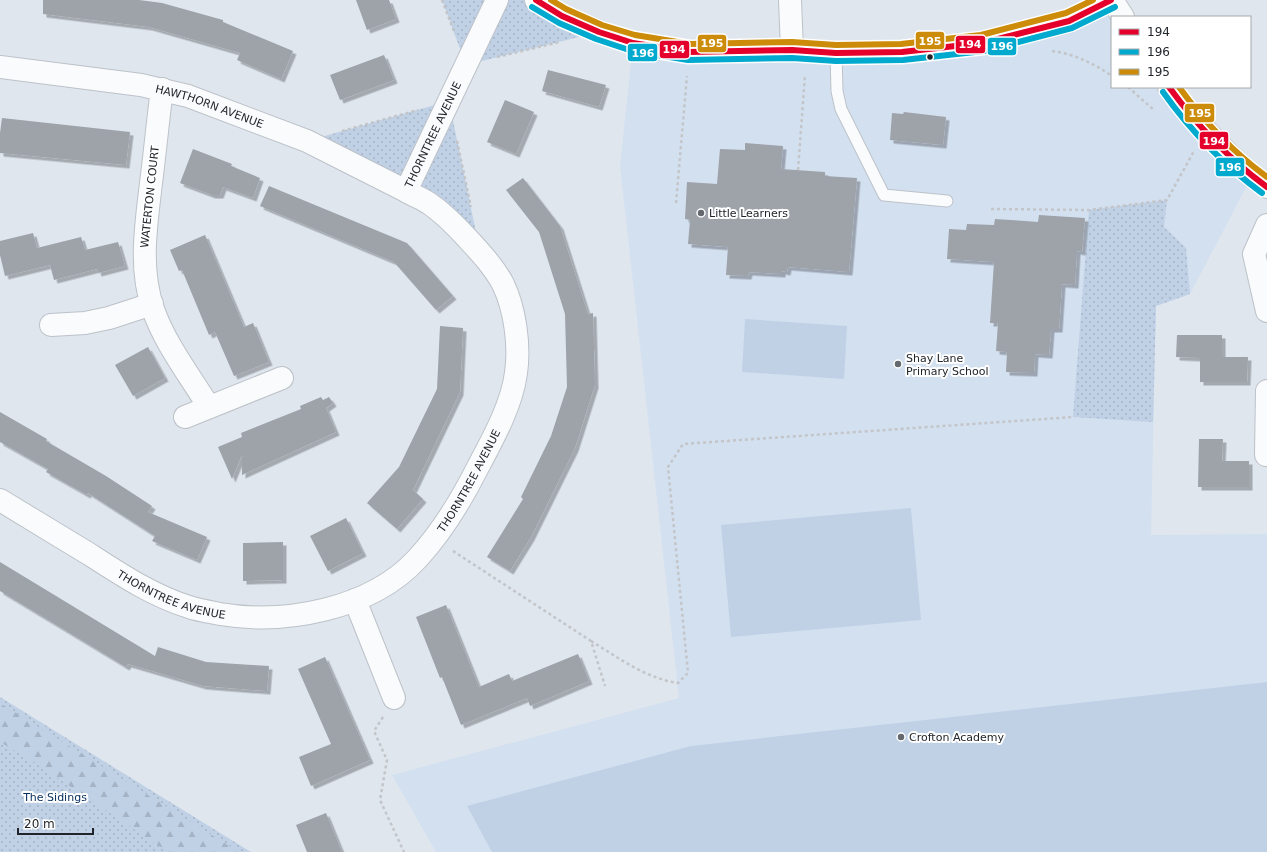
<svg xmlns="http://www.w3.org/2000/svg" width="1267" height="852" viewBox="0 0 1267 852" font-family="'DejaVu Sans',sans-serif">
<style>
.built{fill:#d3e0f0}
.green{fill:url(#green-dots)}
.forest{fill:url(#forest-firs)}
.pitch{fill:#c0d1e6}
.building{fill:#9ea2a9;filter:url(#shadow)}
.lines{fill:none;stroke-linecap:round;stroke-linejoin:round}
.lane-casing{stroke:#bdc2c9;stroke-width:13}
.street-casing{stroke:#bdc2c9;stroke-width:24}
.secondary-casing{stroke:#bdc2c9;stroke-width:24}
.path{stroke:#c3c5c8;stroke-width:2.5;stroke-dasharray:3 3;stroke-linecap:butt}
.lane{stroke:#fafbfc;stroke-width:11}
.street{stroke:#fafbfc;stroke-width:22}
.secondary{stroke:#fafbfc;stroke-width:22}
.bus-1-casing{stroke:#fff;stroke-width:9}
.bus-2-casing{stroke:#fff;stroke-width:9}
.bus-3-casing{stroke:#fff;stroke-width:9}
.bus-1{stroke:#e4002b;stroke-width:6}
.bus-2{stroke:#00a9ce;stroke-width:6}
.bus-3{stroke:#cc8c09;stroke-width:6}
.bus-dot{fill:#21252b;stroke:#fff;stroke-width:1.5}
.poi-dot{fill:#64696f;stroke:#fff;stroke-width:1.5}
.labels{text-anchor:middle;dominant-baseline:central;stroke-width:4;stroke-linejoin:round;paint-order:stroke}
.street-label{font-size:11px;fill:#21252b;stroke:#fff}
.poi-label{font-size:11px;fill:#21252b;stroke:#fff;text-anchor:start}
.park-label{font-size:11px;fill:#042c5b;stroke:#fff}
.line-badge{stroke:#fff;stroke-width:1.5}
.badge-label{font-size:11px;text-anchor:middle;font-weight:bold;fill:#fff}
</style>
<defs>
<pattern id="green-dots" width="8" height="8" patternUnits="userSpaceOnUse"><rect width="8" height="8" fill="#c0d1e6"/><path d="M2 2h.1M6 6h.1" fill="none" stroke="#a5b3c5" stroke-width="1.8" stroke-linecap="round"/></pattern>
<pattern id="forest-firs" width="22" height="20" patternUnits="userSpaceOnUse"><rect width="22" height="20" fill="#c0d1e6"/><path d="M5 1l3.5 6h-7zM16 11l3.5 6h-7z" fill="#a5b3c5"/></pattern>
<filter id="shadow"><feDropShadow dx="3.5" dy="3.5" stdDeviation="0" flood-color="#0004"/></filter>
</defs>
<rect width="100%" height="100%" fill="#dfe6ee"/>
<path class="built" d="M1111,0L1112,17V87H1169L1252,176L1190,294L1156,306L1151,535L1267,534V852H436L392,775L679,698L620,166L633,43L902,52Z"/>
<path class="green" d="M442,0H536L599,32L466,65Z
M449,101L480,252L456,226L307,141Z
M1167,200L1164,227L1186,248L1190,294L1156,306L1153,422L1073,417L1089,210Z
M0,697L251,852H0Z"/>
<path class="forest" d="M0,703L239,852H168L31,760L0,742Z"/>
<path class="pitch" d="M745,319L847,326L844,379L742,372Z
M911,508L921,620L731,637L721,525Z
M1267,682V852H492L467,806L691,746Z"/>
<path class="building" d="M43,0H139L162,3L223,20V22L293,51L281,79L237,60L240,53L149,27L43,14Z
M356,0H389L396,19L367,30Z
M384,55L394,80L340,100L330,75Z
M548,70L606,85L599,107L542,91Z
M505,100L534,112L516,154L487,142Z
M904,112L946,117L943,145L890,140L892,113L903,114Z
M2,118L130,132L126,165L0,153V133Z
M745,143L783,146L781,169L825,172V176L857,178L849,272L788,267L787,272L782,271V274L749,272L748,276L726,275L728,247L688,244L690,220L685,219L687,182L717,184L720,149L745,150Z
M193,149L232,164L231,166L260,178L253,198L223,187L220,195H212L180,183Z
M523,178L560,226L588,314L593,313L595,385L575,448L531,537L510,571L487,557L523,499L521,497L551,436L567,387L565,314L539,232L506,190Z
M269,186L407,243L453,296L436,310L394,262L260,206Z
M1039,215L1085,218L1082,252L1077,251L1075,285L1062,284L1059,329H1051L1049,355L1035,354L1034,373L1006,372L1007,352L996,351L998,323H990L994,262L947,259L949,229L966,230L967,224L994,225L995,219L1038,222Z
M33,233L37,248L81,237L85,250L118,242L125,266L98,273L97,269L54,280L50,265L5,276L0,255V241Z
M205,235L244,327L253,323L269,362L234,376L215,332L209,335L182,270L179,271L170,250Z
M440,326L463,328L460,392L413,490L423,499L397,529L367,503L399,467L437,389Z
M1177,335H1222V357H1248L1247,382H1200V358L1176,357Z
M148,347L165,378L133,396L115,365Z
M321,397L323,400L329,397L333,403L326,408L336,432L242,475V455L232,479L218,447L242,437L241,433L301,409L300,406Z
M0,412L47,439L46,441L106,476L152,506L148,512L207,537L197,560L152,541L155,536L88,493L87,495L46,472L48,469L0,442Z
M1199,439H1223L1222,461H1249V487H1198Z
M346,518L363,553L328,571L310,536Z
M283,542V580L243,581V543Z
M0,562L155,656L158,647L206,662L269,666L267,691L203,686L128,664L126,667L0,591Z
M446,605L479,687L509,674L512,681L578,654L589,681L530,706L527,698L461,725L442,677L440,678L416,617Z
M325,657L370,760L311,786L299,757L331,744L298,669Z
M326,813L342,852H307L296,825Z"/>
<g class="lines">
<g class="lane-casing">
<path id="lane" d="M836,53L837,91L841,109L884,195L947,201"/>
</g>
<g class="street-casing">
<g id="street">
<path d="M790,0L792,50"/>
<path id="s1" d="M0,67L141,85L188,96L307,141L406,191"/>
<path d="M162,89C158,120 155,152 151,183C146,226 139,268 153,309C165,344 190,376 209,407"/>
<path d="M1267,225L1254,254L1267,311"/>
<path d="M51,325L85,323L109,318L152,304"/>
<path d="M185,417L282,378"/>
<path d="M1266,455L1267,391"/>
<path id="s2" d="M0,500C30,518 59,536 89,554C120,574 153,596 189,607C198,610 210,612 220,614C285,625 371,609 417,559C443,531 462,499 479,465C494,437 512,404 516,373C520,345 515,309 503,284C494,267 480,252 467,238C456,226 443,213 430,204C423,199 414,196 406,191L497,0"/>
<path d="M355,600L394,698"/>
</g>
</g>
<g class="secondary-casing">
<path id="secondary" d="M536,0L562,16L599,32L633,43L689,52L792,50L836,53L902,52L982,43L1069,21L1111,0
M1112,0L1123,17
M1169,87C1180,103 1193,116 1205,130C1225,151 1244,171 1267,187"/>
</g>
<path class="path" d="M442,0L455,34
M1052,51C1074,54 1093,63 1112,76
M497,57L560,42
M1128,87L1155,111
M342,131L418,110
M457,141L471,207
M798,170L805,75
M676,203L687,76
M991,209L1089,210L1167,200L1194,151
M453,551L591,641L605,686
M591,641C619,658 645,678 678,683L688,673L668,467L683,444L1073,417
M383,717L374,731L387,760L380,800L404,852"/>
<use href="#lane" class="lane"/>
<use href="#street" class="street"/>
<use href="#secondary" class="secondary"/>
<g class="bus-1-casing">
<path id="bus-1" d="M536,0L562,16L599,32L633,43L689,52L792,50L836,53L902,52L982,43L1069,21L1111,0
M1169,87C1196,124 1230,160 1267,187"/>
</g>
<g class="bus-2-casing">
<path id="bus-2" d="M532,7L559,23L596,39L632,51L688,60L792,58L836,61L903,60L984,51L1072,28L1115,7
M1163,92C1190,130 1225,166 1262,193"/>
</g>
<g class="bus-3-casing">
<path id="bus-3" d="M551,0L566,9L602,25L635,35L690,44L792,42L836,45L901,44L981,35L1066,13L1093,0
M1179,87C1203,120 1234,153 1267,177"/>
</g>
<use href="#bus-1" class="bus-1"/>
<use href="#bus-2" class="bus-2"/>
<use href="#bus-3" class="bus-3"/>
</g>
<circle class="bus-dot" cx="930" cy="57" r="3.5"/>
<g class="poi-dot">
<circle cx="701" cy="213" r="4"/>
<circle cx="898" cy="364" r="4"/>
<circle cx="901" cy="737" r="4"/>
</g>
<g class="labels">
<g class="street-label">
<text stroke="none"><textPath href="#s1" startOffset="214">HAWTHORN AVENUE</textPath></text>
<text stroke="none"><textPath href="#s2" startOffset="964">THORNTREE AVENUE</textPath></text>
<text transform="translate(150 197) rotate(-84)">WATERTON COURT</text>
<text stroke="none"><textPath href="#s2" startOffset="556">THORNTREE AVENUE</textPath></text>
<text stroke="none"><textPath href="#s2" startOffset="197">THORNTREE AVENUE</textPath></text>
</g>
<g class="poi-label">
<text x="709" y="213">Little Learners</text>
<text x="906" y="358">Shay Lane<tspan x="906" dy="13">Primary School</tspan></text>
<text x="909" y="737">Crofton Academy</text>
</g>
<g class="park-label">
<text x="55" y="797">The Sidings</text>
</g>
</g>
<g class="line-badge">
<rect x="915" y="31" width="30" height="19" rx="4" fill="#cc8c09"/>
<rect x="697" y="34" width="30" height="19" rx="4" fill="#cc8c09"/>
<rect x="955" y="35" width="31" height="19" rx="4" fill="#e4002b"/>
<rect x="987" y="37" width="30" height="19" rx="4" fill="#00a9ce"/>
<rect x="659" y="40" width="31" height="19" rx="4" fill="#e4002b"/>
<rect x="627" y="43" width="31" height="19" rx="4" fill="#00a9ce"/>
<rect x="1184" y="103" width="31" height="20" rx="4" fill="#cc8c09"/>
<rect x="1199" y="131" width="30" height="19" rx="4" fill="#e4002b"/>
<rect x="1215" y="157" width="30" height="20" rx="4" fill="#00a9ce"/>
</g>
<g class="badge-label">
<text x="930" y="45">195</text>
<text x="712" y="47">195</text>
<text x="970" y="48">194</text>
<text x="1002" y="50">196</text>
<text x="674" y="53">194</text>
<text x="643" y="57">196</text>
<text x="1200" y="117">195</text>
<text x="1214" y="145">194</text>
<text x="1230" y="171">196</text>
</g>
<rect x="1111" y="16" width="140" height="72" fill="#ffffff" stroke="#a6a8aa"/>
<rect x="1119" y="29" width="20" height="6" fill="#e4002b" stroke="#a6a8aa"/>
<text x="1147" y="36" font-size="12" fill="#21252b">194</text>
<rect x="1119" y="49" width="20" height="6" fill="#00a9ce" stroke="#a6a8aa"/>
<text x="1147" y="56" font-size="12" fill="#21252b">196</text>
<rect x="1119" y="69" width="20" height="6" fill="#cc8c09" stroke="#a6a8aa"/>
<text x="1147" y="76" font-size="12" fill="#21252b">195</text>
<path d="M18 828v6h75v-6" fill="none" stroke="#21252b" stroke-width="2"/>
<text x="24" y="828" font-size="12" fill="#21252b" stroke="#ffffff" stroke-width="3" paint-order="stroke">20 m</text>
</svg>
